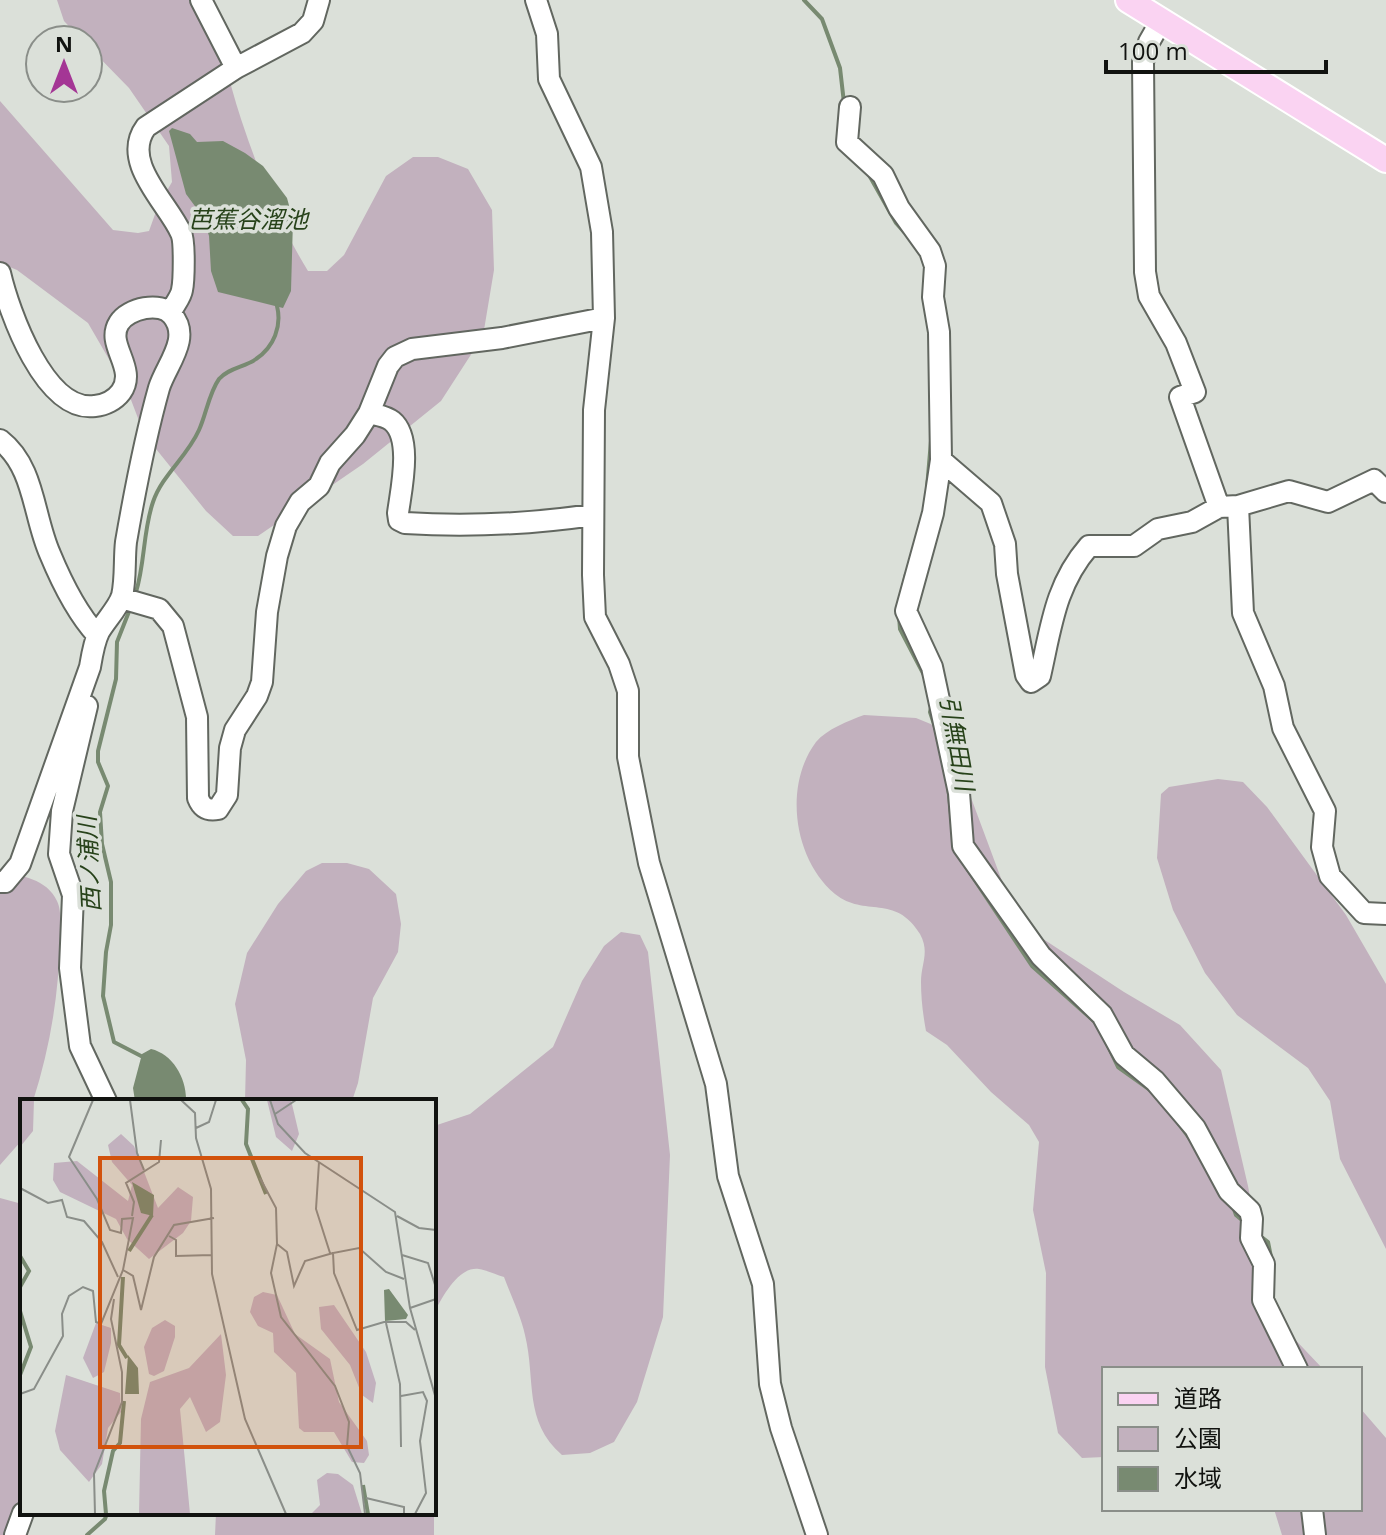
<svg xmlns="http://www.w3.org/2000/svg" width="1386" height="1535" viewBox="0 0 1386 1535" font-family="'Open Sans','Noto Sans JP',sans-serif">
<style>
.green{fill:#c2b1be}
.water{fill:#788a71}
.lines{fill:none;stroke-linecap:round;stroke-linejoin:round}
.stream{stroke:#788a71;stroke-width:4}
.minor-casing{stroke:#626760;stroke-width:24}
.major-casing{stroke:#fff;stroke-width:28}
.minor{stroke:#fff;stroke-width:20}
.major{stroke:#fad3f2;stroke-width:24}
.labels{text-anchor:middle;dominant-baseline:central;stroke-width:7;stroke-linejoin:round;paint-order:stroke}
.water-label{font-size:24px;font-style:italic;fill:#27421a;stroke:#dbe0d9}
.inset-river{fill:none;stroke:#788a71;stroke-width:4}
.inset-road{fill:none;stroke:#8a8e89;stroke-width:2}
.view{fill:#d2520c;fill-opacity:0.15;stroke:#d2520c;stroke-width:4}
.inset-edge{fill:none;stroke:#111310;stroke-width:4}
</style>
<rect width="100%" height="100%" fill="#dbe0d9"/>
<path class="green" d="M57,0H206C220,39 228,79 241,119C258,170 279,224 308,271H327L344,255L386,176L413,157H438L468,169L492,210L494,270L483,336L441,401L363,464L258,536H233L206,511L144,434L128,392L88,323L17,270L0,263V101L113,230L138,233L149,231L158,206L172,182L169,146L129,88L88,46V40H82L64,21Z
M864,715L916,718L938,727L970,795L1002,881L1034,933L1124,992L1180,1025L1221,1070L1248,1186L1268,1295L1287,1331L1323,1369H1104V1457L1082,1458L1058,1433L1045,1367L1046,1273L1033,1210L1039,1142L1029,1125L991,1092L947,1045L926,1031C923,1015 921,998 921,982C921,964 930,952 920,934C895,893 865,918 835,894C794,860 783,786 816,742C827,729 848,721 864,715Z
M1218,779L1243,782L1267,807L1346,915L1386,984V1249L1340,1159L1330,1101L1308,1068L1237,1015L1205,973L1173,910L1157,858L1161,794L1169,787Z
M322,863H347L369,869L396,894L401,924L398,952L373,998L358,1083L352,1101H245L246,1060L235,1004L247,953L278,904L306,871Z
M0,872C21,875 47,879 57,901C62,911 60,927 60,938C59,994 50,1048 33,1101H22V1140L0,1165Z
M621,932L640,935L648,952L670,1155L663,1317L637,1402L614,1442L590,1453L562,1455C523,1421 536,1380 525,1335C521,1316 511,1296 504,1277C496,1275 487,1270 479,1269C458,1266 442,1298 434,1313V1126L470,1114L553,1047L582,981L604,946Z
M0,1198L22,1204L21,1535H0Z
M1360,1408L1386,1438V1535H1282L1274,1509H1360Z
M216,1513H434V1535H215Z"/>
<path class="water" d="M172,128L190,134L197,142L223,141L245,153L263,166L287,198L293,220L291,291L283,308L218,292L211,271L209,236L203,217L186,194L169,131Z
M151,1049C173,1054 187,1079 186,1101H135L133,1088L142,1054Z"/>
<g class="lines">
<path class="stream" d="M804,0L822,19L840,68L844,103
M869,175L896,223L904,232
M927,488L931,441
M136,592C145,563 143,531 153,502C162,475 187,457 199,430C206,415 209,393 219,379C228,368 245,367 256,359C274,347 282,326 277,306
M898,608L906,574
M130,609L117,642L116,679L98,751V762L108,786L100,812L102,844L111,882V925L106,952L103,996L114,1042L143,1057
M899,616L900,629L925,677
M932,704L930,712L936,730
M948,785L954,844
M956,852L1032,966L1096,1023
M1106,1042L1118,1067L1153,1092
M1179,1124L1190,1139
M1233,1206L1236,1215L1243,1221
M1259,1235L1268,1242L1271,1257
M87,1535L105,1519L107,1513"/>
<g class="minor-casing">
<path id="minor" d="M201,0L236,68
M536,0L547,34L549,79L591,167L602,232L604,318L594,410L593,575L595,617L619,664L628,691V757L649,863L716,1084L728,1176L763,1284L770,1384L781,1428L817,1535
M1161,21L1149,42L1143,62L1145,272L1149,296L1176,343L1195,392L1180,397L1219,507
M850,107L847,142L883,175L899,208L930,251L935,266L933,297L939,332L941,460L933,513L906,611L932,667L959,793L963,846L1041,956L1102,1015L1124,1055L1155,1081L1195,1128L1229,1191L1250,1211L1252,1219L1251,1238L1264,1264L1263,1300L1297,1369
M0,273C9,312 45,413 95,406C105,405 115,400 121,392C138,368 105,345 119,323C128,308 161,301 172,315C192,338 166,365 159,388C145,438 135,490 126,542C124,559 126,579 122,596C118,608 106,620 99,632C94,642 92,655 90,667L20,864L5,882H0
M171,312C174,305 181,297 182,290C184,281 185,241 181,233C168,203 120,162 146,127L236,68L302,33L313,21L319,0
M369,413C377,415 386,416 392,421C413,438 401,490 398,513L399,520L405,523C468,527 530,524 593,515
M0,440C35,467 33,516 50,554C62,583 76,612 97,635
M941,460L991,503L1005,544L1007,574L1026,675L1031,682L1040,676C1051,628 1055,585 1089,546H1134L1158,529L1192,522L1219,507L1238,506
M1386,492L1374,480L1328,502L1289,491L1238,506L1243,613L1274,686L1283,728L1325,811L1322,847L1330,876L1364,913L1386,914
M121,598L159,609L173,626L197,717L198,798C202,808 207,811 218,809L227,795L230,748L235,730L257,696L262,682L267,612L277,556L286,526L300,502L319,486L330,463L355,435L369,413L388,366L395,357L412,349L502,338L604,318
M87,706L62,811L59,854L73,895L70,968L80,1046L106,1101
M1312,1509L1315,1535
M15,1535L23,1513"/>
</g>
<g class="major-casing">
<path id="major" d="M1128,0L1386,160"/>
</g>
<use href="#minor" class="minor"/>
<use href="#major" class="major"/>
</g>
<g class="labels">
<g class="water-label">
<text x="248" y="218">芭蕉谷溜池</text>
<text transform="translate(958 743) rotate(80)">引無田川</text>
<text transform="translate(88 864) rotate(-93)">西ノ浦川</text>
</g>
</g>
<g transform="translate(20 1099)">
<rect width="416" height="416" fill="#dbe0d9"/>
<path d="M0,1H14L13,32L0,48ZM247,1H271L279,35L272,52L256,38ZM101,35L114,47L138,109L158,88L173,98L171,122L163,134L129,160L107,140L96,120L40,93L33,81L34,64L57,62L108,102L112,86L92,63L88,46ZM243,193L257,196L275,235L310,260L319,303L347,342L349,356L344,364L332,363L314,333H284L279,329L276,274L254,253L253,234L238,227L230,213L234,198ZM314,206L346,253L356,284L353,304L342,296L330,266L301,230L299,208ZM145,221L155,227V238L144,272L134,277L129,275L124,248L132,229ZM76,224L91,229V244L84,273L73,279L63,259ZM201,235L206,276L200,323L186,333L170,298L160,310L170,415H119L121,320L130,283L169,269ZM46,276L100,294L101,313L88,329L82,365L69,383L40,351L35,332ZM307,374L318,375L333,386L342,415H291L300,406L297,381Z" fill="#c2b1be"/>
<path d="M112,83L134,96L133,117L121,114ZM369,190L388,216L386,220L365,222L364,191ZM108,256L118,269L119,295H105Z" fill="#788a71"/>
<path class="inset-river" d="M222,1L228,10L226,45L246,95M109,152L132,116M0,157L9,172L0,188M103,178L99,246L107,259M0,212L11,248L0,276M343,386L348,415M86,415L84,392L93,352L100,344L104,302"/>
<path class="inset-road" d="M110,1L117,54L124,71M161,1L175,14L176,39L191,90L192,175L225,320L266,415M250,1L258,25L285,54L375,113L390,209L416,300M255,15L276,1M176,29L189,23L196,1M299,63L296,110L310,154M240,79L256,109L257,145L251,174L261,218L315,287L329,323L327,347L340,374L345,415M0,89L28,104L42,101L47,118L64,122L82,143L98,178M112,117L114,103L106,84L139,63L141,41M377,117L399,129L416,131M149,137L156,141V157L192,156M257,145L267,153L274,187L285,162L313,154M382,156L408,164L416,189M103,171L113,177L121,211L134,158L154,126L194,119M384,180L366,173L339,149L313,154L314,174L337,231L364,223H386L395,231M390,209L416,200M366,224L380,285L381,348M0,295L14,290L43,237L42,215L49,197L63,188L73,192L76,223L81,225L103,171L113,119L102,120L101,134L90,131L77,100L49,58L73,1M381,297L403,293L407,302L400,342L406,394L395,415M416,313V346M346,399L384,408V415M75,415L74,375L102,303V273L91,220L94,200"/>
<path class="view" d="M80,59H341V348H80Z"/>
<rect width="416" height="416" class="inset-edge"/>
</g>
<rect x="1102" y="1367" width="260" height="144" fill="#dbe0d9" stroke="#8a8e89" stroke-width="2"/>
<rect x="1118" y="1393" width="40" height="12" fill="#fad3f2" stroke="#8a8e89" stroke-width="2"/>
<text x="1174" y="1407" font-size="24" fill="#111310">道路</text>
<rect x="1118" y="1427" width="40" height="24" fill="#c2b1be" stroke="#8a8e89" stroke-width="2"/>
<text x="1174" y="1447" font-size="24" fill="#111310">公園</text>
<rect x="1118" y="1467" width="40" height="24" fill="#788a71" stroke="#8a8e89" stroke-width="2"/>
<text x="1174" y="1487" font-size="24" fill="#111310">水域</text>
<g transform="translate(64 64)"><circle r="38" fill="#dbe0d9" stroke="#8a8e89" stroke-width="2"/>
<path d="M0-6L14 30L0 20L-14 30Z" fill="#a43695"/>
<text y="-12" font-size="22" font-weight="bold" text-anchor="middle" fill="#111310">N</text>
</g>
<path d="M1106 60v12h220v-12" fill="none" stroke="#111310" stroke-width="4"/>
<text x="1118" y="60" font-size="24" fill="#111310" stroke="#dbe0d9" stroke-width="6" paint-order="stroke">100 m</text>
</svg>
